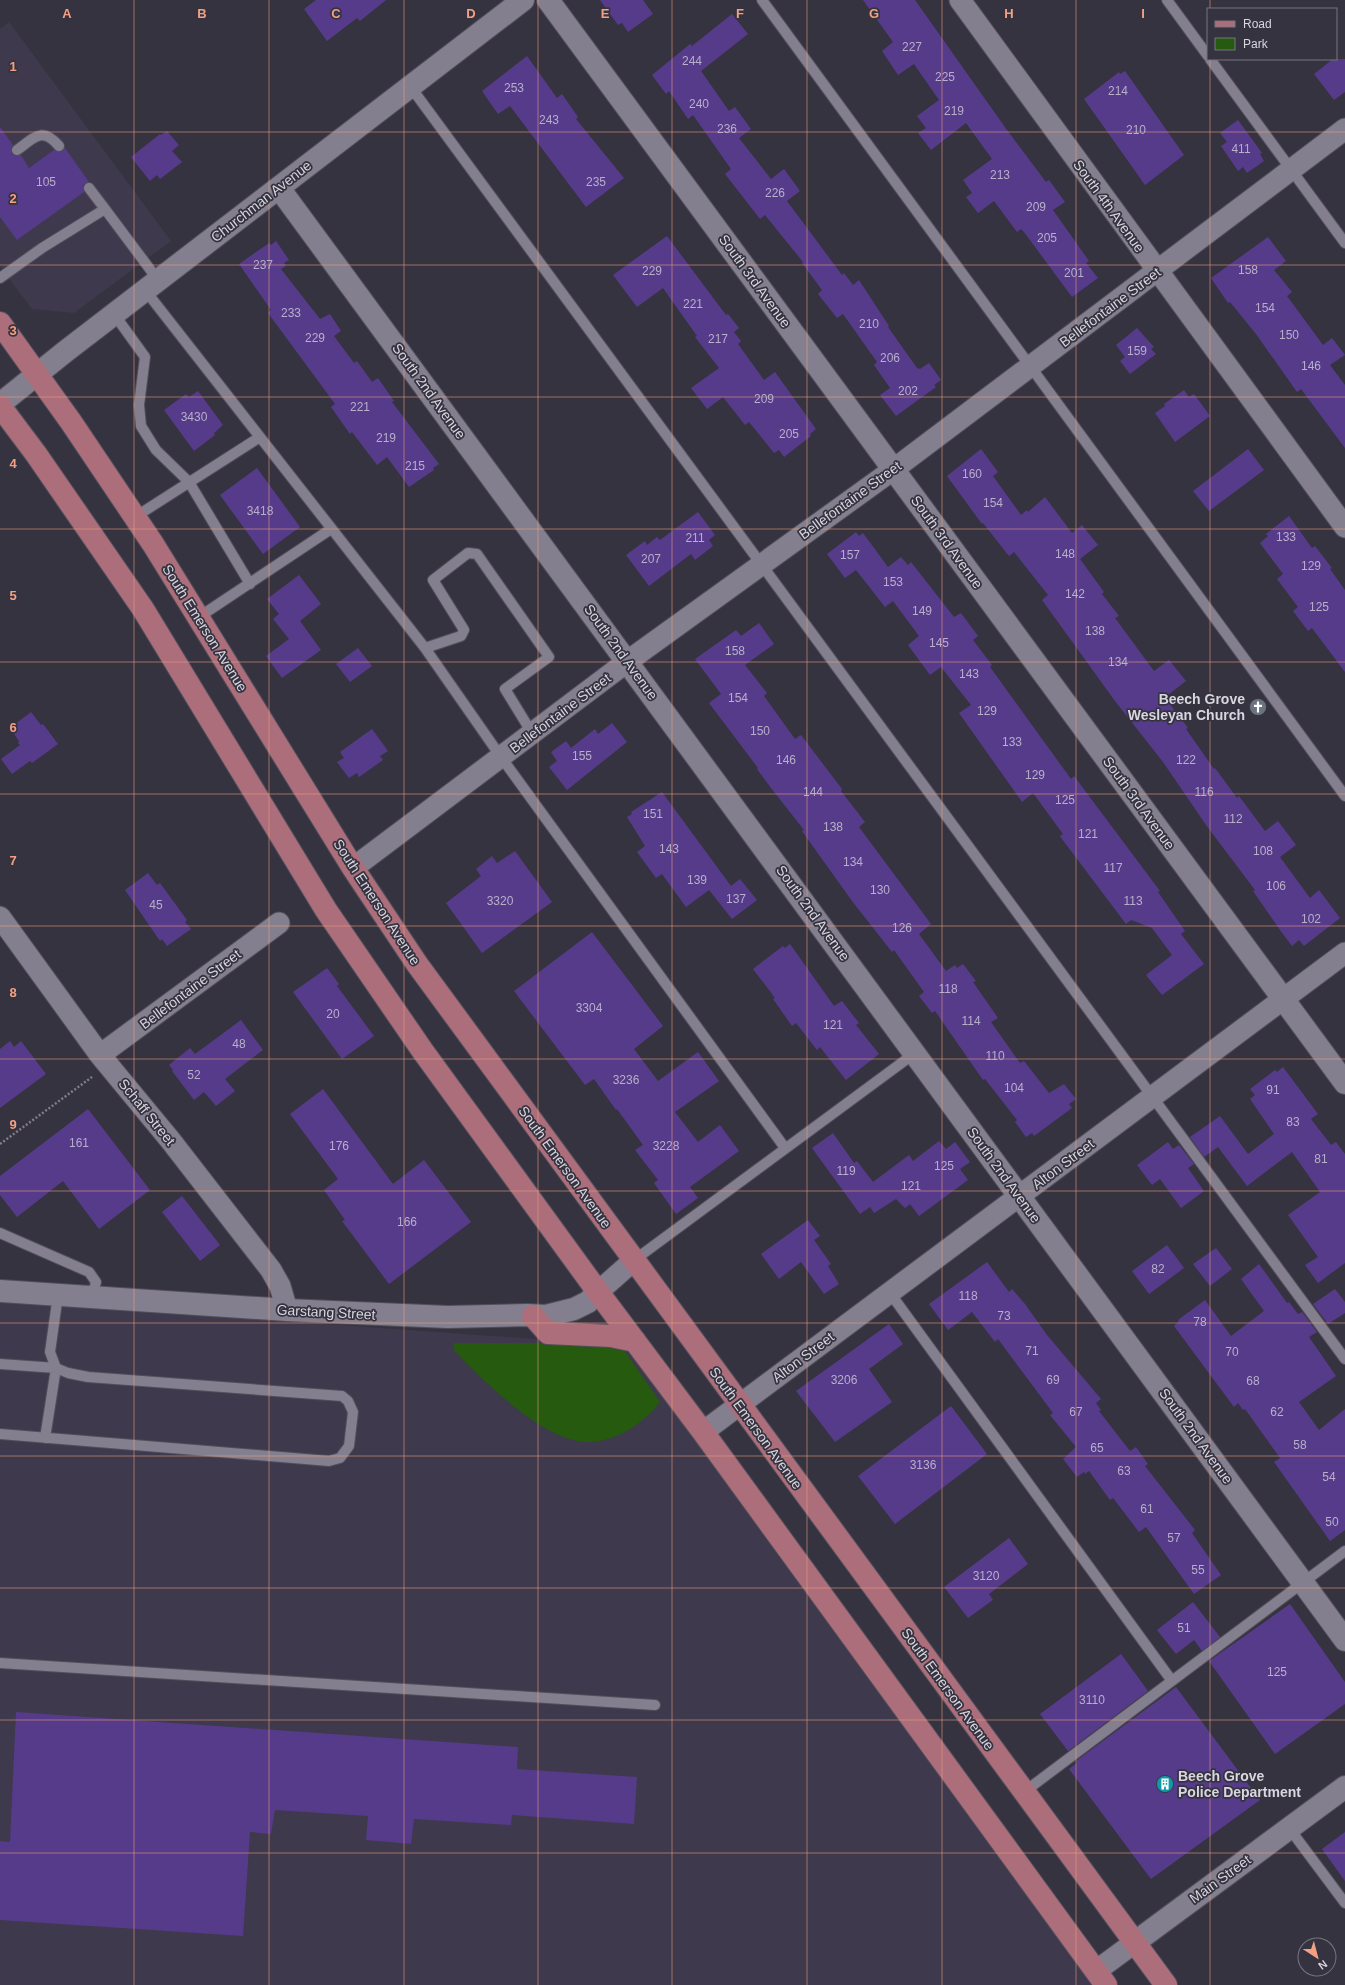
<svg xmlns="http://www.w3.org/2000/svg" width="1345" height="1985" viewBox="0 0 1345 1985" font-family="Arial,sans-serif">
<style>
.built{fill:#3e394c}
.green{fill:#255a0f}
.building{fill:#563b8a}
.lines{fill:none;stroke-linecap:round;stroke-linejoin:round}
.lane-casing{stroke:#524f5b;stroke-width:12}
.street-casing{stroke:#524f5b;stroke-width:23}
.secondary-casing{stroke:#524f5b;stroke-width:24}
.primary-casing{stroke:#524f5b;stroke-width:24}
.path{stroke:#817e89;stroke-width:2.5;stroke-dasharray:2 2;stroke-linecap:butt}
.lane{stroke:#837f8e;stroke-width:10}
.street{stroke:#837f8e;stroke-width:21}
.secondary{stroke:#837f8e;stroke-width:22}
.primary{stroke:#ac6e7a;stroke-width:22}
.grid{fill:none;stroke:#f3a082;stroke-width:1;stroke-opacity:0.55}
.labels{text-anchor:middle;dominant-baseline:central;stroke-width:3.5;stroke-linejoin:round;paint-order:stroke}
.number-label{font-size:12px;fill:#b8afca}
.street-label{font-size:14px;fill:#d8d6df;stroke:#363340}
.poi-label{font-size:14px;font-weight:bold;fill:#d8d6df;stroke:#363340;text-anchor:end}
.grid-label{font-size:13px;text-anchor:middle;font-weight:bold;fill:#f3a082;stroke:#363340;stroke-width:3.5;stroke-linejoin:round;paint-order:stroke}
</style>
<rect width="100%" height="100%" fill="#363340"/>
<path class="built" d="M9,22L171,241L74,313L32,309L0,267V29Z
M0,1301L619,1345L626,1347L1093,1985H0Z"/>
<path class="green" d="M454,1343H540L605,1345L624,1350L660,1402C643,1424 616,1442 587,1442C543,1441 482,1380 454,1350Z"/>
<path class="building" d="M316,0H386L360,21L357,18L327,41L304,9Z
M600,0H643L653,14L628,32L622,23L618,25Z
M863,0H915L1007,130L1046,182L1049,180L1065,202L1053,210L1089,261L1086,263L1098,278L1072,297L1024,232L1021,229L1017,232L994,201L978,213L966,197L972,193L963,180L992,159L966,123L931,150L918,133L926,128L917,116L939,100L914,64L898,75L882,51L893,42Z
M732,14L748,34L701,71L729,111L735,107L751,129L739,138L771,179L784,169L800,191L787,201L842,275L844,273L853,285L859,280L889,326L888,327L917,368L920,369L929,363L941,380L934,385L936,387L896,416L880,395L890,388L874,365L877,362L843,314L837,318L818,294L822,290L802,263L803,262L765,215L760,219L725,174L731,169L693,115L688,119L669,91L666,94L652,75L690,44L692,46Z
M527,56L557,98L562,94L578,117L576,119L624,178L586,207L510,106L498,114L482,91Z
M1333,59H1345V92L1334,100L1314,74Z
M1125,71L1184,155L1145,185L1084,99L1119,72L1120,74Z
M1238,120L1262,153L1260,154L1264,161L1247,173L1243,167L1238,171L1221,146L1227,142L1220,133Z
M0,127L13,145L11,148L12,154L15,156L21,155L29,168L54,150L60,152L65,148L89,182L83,185L84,192L17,240L0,217Z
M167,131L179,145L172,151L182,162L160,179L157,175L150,181L131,157L160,134L161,135Z
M667,236L726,315L728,314L739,328L734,332L741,341L738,344L764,380L775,372L816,429L810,434L811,436L784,457L779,450L774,453L749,422L745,425L723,397L707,409L691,388L719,368L695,337L697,336L663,288L637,307L613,275Z
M1268,237L1286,261L1274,270L1292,292L1287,296L1323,345L1332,338L1345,355L1330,365L1345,385V448L1301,389L1297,392L1256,334L1230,302L1228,303L1211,278Z
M276,241L289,260L284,263L286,266L281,269L320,319L330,314L341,331L334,336L354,363L357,361L372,382L378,378L394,401L392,402L439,464L433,468L434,470L409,487L387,457L377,465L352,432L350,434L331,407L335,404L268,313L271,310L239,264L269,243L271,245Z
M1137,328L1154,347L1151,349L1156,354L1130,374L1120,361L1125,357L1116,345Z
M1184,390L1189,397L1194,394L1210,416L1175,442L1155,413L1165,406L1164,404Z
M198,391L223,425L214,433L215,435L194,451L164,410L186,394L189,397Z
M981,449L998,472L993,476L1021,515L1027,510L1028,512L1045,497L1072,533L1082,525L1098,545L1080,559L1104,592L1102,594L1119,616L1115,618L1154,671L1169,660L1186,681L1168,695L1169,697L1166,699L1188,728L1186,729L1214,769L1215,768L1237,798L1239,796L1265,831L1278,821L1296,845L1280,857L1310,898L1319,890L1340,918L1304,946L1299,940L1292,946L1280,930L1253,891L1255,890L1206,825L1163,762L1115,701L1042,600L1048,595L1014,552L1009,556L983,523L982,524L947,476Z
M1248,449L1264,470L1209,511L1193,491Z
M257,468L300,527L263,554L220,495Z
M698,512L715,535L709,540L713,546L695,560L691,554L649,586L626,555L645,541L647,545L657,537L660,540Z
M1289,516L1312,548L1315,546L1332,568L1330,569L1345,590V672L1312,628L1308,631L1293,611L1298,607L1277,579L1283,574L1260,543L1268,536L1266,534Z
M856,532L859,536L863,533L888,567L901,557L908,565L911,562L954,617L961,613L978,636L973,640L992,665L990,667L1071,779L1074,776L1160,891L1158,892L1185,931L1181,934L1204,964L1162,995L1146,975L1172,955L1152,928L1131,920L1126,924L1062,839L1060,836L1063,834L1033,793L1022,802L959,713L971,705L941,667L930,675L908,645L919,636L893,601L885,607L856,570L845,578L827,554Z
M299,575L321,604L300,621L321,650L282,678L266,656L289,639L273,619L279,614L267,599Z
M759,623L774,644L745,665L767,693L764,696L795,739L801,735L842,789L841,791L865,822L859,827L931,924L919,934L946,971L955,965L957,968L963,964L976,981L973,982L998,1018L991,1022L1020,1063L1024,1061L1049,1093L1064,1084L1076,1099L1069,1104L1072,1108L1034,1136L1032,1133L1026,1137L1015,1122L1017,1120L985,1079L983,1080L935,1011L932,1013L919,996L924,992L894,950L892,952L852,901L802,831L804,830L771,788L757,769L758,768L709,703L721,694L695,659L736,630L741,636Z
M358,648L372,666L350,682L336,664Z
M31,712L41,725L43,724L58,744L32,763L30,761L12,774L1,759L20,745L18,743L19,741L10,728Z
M612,723L627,742L567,790L549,767L557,761L551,752L566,741L571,748L595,729L598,734Z
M372,729L388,751L380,756L383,760L359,777L357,773L349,778L337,762L344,758L340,752Z
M662,792L731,886L740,879L757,900L732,919L709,890L686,907L662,874L656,878L637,852L645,846L627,817L632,814L631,812Z
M515,851L552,902L482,953L446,903L481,876L476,869L492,856L497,863Z
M148,873L157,885L160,883L187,920L185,922L191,929L167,946L162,939L160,941L125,890Z
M592,932L663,1026L634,1049L658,1081L698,1052L719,1081L675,1112L698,1142L720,1125L739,1151L690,1187L698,1198L676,1214L654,1183L658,1180L635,1150L643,1145L617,1109L616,1110L594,1079L585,1085L514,991Z
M790,944L834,1006L842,1001L859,1023L856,1025L879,1054L846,1080L820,1047L817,1050L796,1023L792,1026L773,999L775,998L753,969L783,946L785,948Z
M327,968L339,984L337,986L374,1036L342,1059L293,992Z
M241,1020L263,1050L225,1079L235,1091L216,1106L204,1092L194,1100L172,1071L173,1070L169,1065L190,1048L195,1054Z
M10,1041L14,1047L21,1041L46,1074L0,1108V1049Z
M1283,1067L1318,1114L1311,1119L1331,1145L1336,1142L1345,1154V1263L1318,1283L1305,1265L1318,1257L1288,1215L1320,1192L1292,1152L1247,1186L1218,1147L1204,1157L1190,1137L1220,1116L1248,1154L1274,1134L1250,1099L1255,1095L1250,1089L1275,1070L1277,1072Z
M323,1089L393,1184L424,1160L471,1222L389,1284L342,1221L345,1220L324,1190L338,1179L290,1114Z
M88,1109L150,1190L99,1229L63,1181L17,1217L0,1195V1176Z
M833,1133L854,1163L857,1161L873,1182L909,1155L913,1161L939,1141L946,1149L955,1142L970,1162L960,1169L968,1180L919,1216L910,1204L905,1208L896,1199L874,1213L870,1207L860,1214L812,1148Z
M1168,1142L1173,1149L1179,1145L1194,1164L1188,1168L1204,1191L1181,1208L1160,1179L1152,1185L1137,1165Z
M182,1196L220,1245L200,1261L162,1212Z
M808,1220L820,1236L814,1240L831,1264L828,1266L839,1284L824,1294L801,1262L779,1279L761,1254Z
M1167,1245L1184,1268L1149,1294L1132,1271Z
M1216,1248L1232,1269L1210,1286L1193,1264Z
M987,1262L1009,1292L1012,1289L1025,1304L1047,1335L1101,1399L1096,1403L1101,1410L1099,1411L1130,1451L1136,1447L1148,1464L1145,1466L1195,1530L1192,1533L1221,1575L1194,1594L1146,1527L1139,1532L1113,1498L1110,1500L1089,1471L1085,1474L1084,1472L1077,1477L1063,1459L1076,1447L1050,1415L1053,1413L998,1339L995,1342L972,1312L948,1330L929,1304Z
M1259,1264L1287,1303L1289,1302L1298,1314L1302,1312L1317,1332L1309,1337L1336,1376L1299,1402L1319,1430L1345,1409V1530L1330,1541L1274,1462L1280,1458L1245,1409L1243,1410L1238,1403L1234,1407L1174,1326L1179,1321L1178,1320L1205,1300L1231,1336L1264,1311L1241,1279Z
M1335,1289L1345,1302V1313L1328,1324L1313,1304Z
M889,1324L903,1344L869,1369L892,1402L835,1442L796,1391Z
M951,1406L987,1454L895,1524L858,1476Z
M1009,1538L1028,1564L989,1594L993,1600L968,1618L944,1587Z
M1193,1602L1220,1637L1202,1651L1194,1640L1176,1654L1157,1630Z
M1290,1604L1345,1682V1704L1275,1754L1209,1661Z
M1121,1654L1148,1691L1068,1751L1040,1714Z
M1176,1687L1260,1800L1151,1879L1069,1769L1077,1763L1076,1761Z
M16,1712L518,1747L517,1769L637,1777L634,1824L512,1815L511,1825L414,1819L411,1844L366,1840L368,1816L275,1810L271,1834L250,1832L243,1936L0,1920V1841L10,1842Z
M1345,1832V1881L1322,1849Z"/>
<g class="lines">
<g class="lane-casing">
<path id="lane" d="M762,0L1345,796
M1167,0L1208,56
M1210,59L1345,243
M410,86L1345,1359
M17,150C34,138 42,126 59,146
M89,188L105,209
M0,278L42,248L105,209L158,280
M145,290L425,648L501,757L785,1148
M114,314L145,357L139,405L141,426L156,450L189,482L250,584
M135,517L260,437
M199,617L331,529
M425,648L461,636L464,630L433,580L468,553L477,554L549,657L505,689L532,733
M0,1233L89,1272L96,1282L92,1297
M633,1261L915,1053
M890,1293L1172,1681
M0,1364L56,1368L45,1438
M0,1434L329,1461L340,1458L349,1446L353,1412L348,1401L342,1396L88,1377L68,1373L56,1368L50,1352L58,1295
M0,1663L655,1705
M1024,1792L1345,1551
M1289,1828L1345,1903"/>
</g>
<g class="street-casing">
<path id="street" d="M960,0L1345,527
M353,868L628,661L894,469L1345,129
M0,917L100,1055L171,1141L271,1270L280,1286L287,1310
M100,1055L279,923
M598,1292L633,1261
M703,1432L1345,953
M1096,1971L1134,1943"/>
</g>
<g class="secondary-casing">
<path id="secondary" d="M548,0L1345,1083
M279,188L1345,1640
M0,404L66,351L523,0
M0,1291L287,1310L448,1317L527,1315L546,1316L574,1309L588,1302L598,1292
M1134,1943L1345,1787"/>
</g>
<g class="primary-casing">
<path id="primary" d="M0,323L71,422L153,544L353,868L417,964L1166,1985
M0,406L36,454L143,609L326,910L422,1050L598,1292L703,1432L1106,1985
M533,1316L548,1333L611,1336L635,1341"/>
</g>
<path class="path" d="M0,1144L92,1077"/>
<use href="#lane" class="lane"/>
<use href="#street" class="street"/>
<use href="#secondary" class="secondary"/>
<use href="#primary" class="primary"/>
</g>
<path class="grid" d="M134,0V1985M269,0V1985M404,0V1985M538,0V1985M672,0V1985M807,0V1985M942,0V1985M1076,0V1985M1210,0V9M1210,59V1985M0,132H1345M0,265H1345M0,397H1345M0,529H1345M0,662H1345M0,794H1345M0,926H1345M0,1059H1345M0,1191H1345M0,1323H1345M0,1456H1345M0,1588H1345M0,1720H1345M0,1853H1345"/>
<defs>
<g id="church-disc" transform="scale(0.9)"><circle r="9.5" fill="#6b7280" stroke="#363340"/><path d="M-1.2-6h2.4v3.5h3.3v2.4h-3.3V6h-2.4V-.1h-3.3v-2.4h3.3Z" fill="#fff"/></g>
<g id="building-disc" transform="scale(0.9)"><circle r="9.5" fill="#0f9aa8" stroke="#363340"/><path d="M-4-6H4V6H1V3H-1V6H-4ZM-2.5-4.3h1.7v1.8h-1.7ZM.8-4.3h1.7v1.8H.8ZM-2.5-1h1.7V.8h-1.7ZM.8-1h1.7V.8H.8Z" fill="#fff"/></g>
</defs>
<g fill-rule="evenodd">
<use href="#church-disc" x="1258" y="707"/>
<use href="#building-disc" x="1165" y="1784"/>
</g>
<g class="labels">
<g class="number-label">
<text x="912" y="47">227</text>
<text x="692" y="61">244</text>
<text x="945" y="77">225</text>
<text x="514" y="88">253</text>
<text x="1118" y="91">214</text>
<text x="699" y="104">240</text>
<text x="954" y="111">219</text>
<text x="549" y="120">243</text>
<text x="727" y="129">236</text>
<text x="1136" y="130">210</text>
<text x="1241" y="149">411</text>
<text x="1000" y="175">213</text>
<text x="46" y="182">105</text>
<text x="596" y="182">235</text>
<text x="775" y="193">226</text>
<text x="1036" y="207">209</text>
<text x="1047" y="238">205</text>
<text x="263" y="265">237</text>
<text x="1248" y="270">158</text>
<text x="652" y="271">229</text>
<text x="1074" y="273">201</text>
<text x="693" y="304">221</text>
<text x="1265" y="308">154</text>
<text x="291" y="313">233</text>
<text x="869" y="324">210</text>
<text x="1289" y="335">150</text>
<text x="315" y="338">229</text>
<text x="718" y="339">217</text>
<text x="1137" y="351">159</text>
<text x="890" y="358">206</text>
<text x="1311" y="366">146</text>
<text x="908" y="391">202</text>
<text x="764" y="399">209</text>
<text x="360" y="407">221</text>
<text x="194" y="417">3430</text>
<text x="789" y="434">205</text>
<text x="386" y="438">219</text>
<text x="415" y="466">215</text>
<text x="972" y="474">160</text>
<text x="993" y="503">154</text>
<text x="260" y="511">3418</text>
<text x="1286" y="537">133</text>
<text x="695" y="538">211</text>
<text x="1065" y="554">148</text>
<text x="850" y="555">157</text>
<text x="651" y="559">207</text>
<text x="1311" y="566">129</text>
<text x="893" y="582">153</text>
<text x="1075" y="594">142</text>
<text x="1319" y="607">125</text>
<text x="922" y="611">149</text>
<text x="1095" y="631">138</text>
<text x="939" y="643">145</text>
<text x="735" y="651">158</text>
<text x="1118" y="662">134</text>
<text x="969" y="674">143</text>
<text x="738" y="698">154</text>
<text x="987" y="711">129</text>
<text x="760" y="731">150</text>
<text x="1012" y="742">133</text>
<text x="582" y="756">155</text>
<text x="786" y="760">146</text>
<text x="1186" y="760">122</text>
<text x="1035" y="775">129</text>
<text x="813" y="792">144</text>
<text x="1204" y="792">116</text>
<text x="1065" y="800">125</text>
<text x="653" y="814">151</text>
<text x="1233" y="819">112</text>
<text x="833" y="827">138</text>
<text x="1088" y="834">121</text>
<text x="669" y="849">143</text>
<text x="1263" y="851">108</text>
<text x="853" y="862">134</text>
<text x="1113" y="868">117</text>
<text x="697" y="880">139</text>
<text x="1276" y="886">106</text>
<text x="880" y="890">130</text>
<text x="736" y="899">137</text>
<text x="500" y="901">3320</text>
<text x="1133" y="901">113</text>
<text x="156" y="905">45</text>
<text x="1311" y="919">102</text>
<text x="902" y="928">126</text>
<text x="948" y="989">118</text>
<text x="589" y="1008">3304</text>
<text x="333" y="1014">20</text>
<text x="971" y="1021">114</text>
<text x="833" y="1025">121</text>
<text x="239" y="1044">48</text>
<text x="995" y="1056">110</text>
<text x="194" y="1075">52</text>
<text x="626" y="1080">3236</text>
<text x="1014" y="1088">104</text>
<text x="1273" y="1090">91</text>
<text x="1293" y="1122">83</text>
<text x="79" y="1143">161</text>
<text x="339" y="1146">176</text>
<text x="666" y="1146">3228</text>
<text x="1321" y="1159">81</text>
<text x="944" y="1166">125</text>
<text x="846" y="1171">119</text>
<text x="911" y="1186">121</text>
<text x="407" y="1222">166</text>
<text x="1158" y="1269">82</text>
<text x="968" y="1296">118</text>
<text x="1004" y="1316">73</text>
<text x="1200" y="1322">78</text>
<text x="1032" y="1351">71</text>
<text x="1232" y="1352">70</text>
<text x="844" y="1380">3206</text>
<text x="1053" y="1380">69</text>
<text x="1253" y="1381">68</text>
<text x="1076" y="1412">67</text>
<text x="1277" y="1412">62</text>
<text x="1300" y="1445">58</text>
<text x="1097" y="1448">65</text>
<text x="923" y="1465">3136</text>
<text x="1124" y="1471">63</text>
<text x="1329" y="1477">54</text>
<text x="1147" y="1509">61</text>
<text x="1332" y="1522">50</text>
<text x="1174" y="1538">57</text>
<text x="1198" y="1570">55</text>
<text x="986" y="1576">3120</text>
<text x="1184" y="1628">51</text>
<text x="1277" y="1672">125</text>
<text x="1092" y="1700">3110</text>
</g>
<g class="street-label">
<text transform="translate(261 201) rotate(-38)">Churchman Avenue</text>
<text transform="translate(1109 206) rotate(54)">South 4th Avenue</text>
<text transform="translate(755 281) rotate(54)">South 3rd Avenue</text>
<text transform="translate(1110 307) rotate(-37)">Bellefontaine Street</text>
<text transform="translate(429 391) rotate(54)">South 2nd Avenue</text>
<text transform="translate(850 500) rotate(-36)">Bellefontaine Street</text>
<text transform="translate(947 542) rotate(54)">South 3rd Avenue</text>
<text transform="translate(205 628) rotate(58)">South Emerson Avenue</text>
<text transform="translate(621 652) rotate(54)">South 2nd Avenue</text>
<text transform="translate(560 713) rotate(-37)">Bellefontaine Street</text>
<text transform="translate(1139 803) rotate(54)">South 3rd Avenue</text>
<text transform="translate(377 902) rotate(57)">South Emerson Avenue</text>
<text transform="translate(813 913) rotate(54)">South 2nd Avenue</text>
<text transform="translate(190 989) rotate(-37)">Bellefontaine Street</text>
<text transform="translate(147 1112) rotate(51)">Schaff Street</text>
<text transform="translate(1063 1164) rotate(-37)">Alton Street</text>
<text transform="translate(565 1167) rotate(54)">South Emerson Avenue</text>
<text transform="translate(1004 1175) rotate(54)">South 2nd Avenue</text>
<text transform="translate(326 1312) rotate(3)">Garstang Street</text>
<text transform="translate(803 1357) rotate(-37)">Alton Street</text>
<text transform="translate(756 1428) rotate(54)">South Emerson Avenue</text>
<text transform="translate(1196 1436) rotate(54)">South 2nd Avenue</text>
<text transform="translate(948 1689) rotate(54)">South Emerson Avenue</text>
<text transform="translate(1220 1879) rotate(-36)">Main Street</text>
</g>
<g class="poi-label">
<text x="1245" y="699">Beech Grove<tspan x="1245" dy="16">Wesleyan Church</tspan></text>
<text x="1178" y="1776" text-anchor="start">Beech Grove<tspan x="1178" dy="16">Police Department</tspan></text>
</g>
</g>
<g class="grid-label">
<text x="67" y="18">A</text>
<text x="202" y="18">B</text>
<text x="336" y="18">C</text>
<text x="471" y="18">D</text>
<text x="605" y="18">E</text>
<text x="740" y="18">F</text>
<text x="874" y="18">G</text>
<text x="1009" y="18">H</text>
<text x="1143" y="18">I</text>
<text x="13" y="71">1</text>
<text x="13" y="203">2</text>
<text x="13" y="335">3</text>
<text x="13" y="468">4</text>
<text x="13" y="600">5</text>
<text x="13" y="732">6</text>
<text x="13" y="865">7</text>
<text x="13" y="997">8</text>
<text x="13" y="1129">9</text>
</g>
<rect x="1207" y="8" width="130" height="52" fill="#363340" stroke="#777480"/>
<rect x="1215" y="21" width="20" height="6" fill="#ac6e7a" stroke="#777480"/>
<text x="1243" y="28" font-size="12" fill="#d8d6df">Road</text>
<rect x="1215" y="38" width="20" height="12" fill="#255a0f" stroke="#777480"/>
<text x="1243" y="48" font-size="12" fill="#d8d6df">Park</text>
<g transform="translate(1317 1957) rotate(144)"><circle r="19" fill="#363340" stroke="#777480"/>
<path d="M0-3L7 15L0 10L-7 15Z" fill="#f3a082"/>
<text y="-6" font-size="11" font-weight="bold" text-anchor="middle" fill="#d8d6df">N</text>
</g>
</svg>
